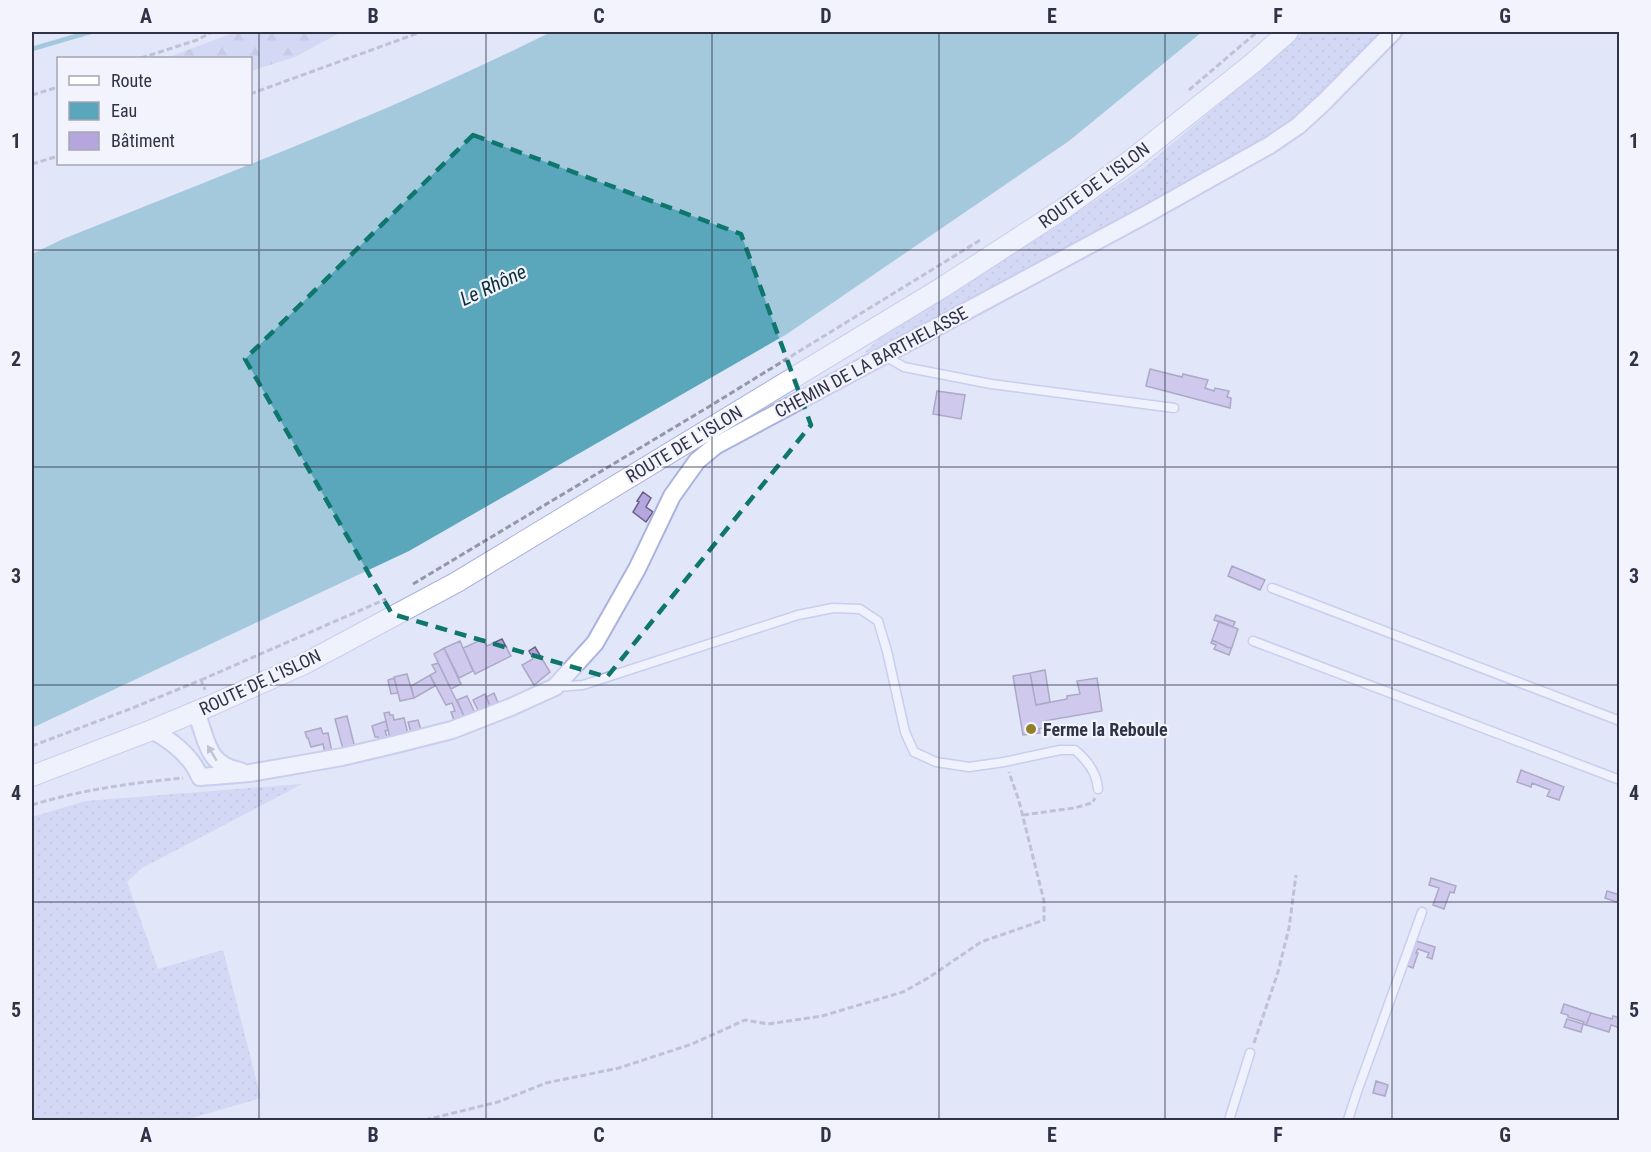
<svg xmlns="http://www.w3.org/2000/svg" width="1651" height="1152" viewBox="0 0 1651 1152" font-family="'Roboto Condensed',sans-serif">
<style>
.grass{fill:url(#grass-dots)}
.forest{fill:url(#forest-firs)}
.water{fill:#5aa6bb}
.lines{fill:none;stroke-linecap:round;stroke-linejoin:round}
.stream{stroke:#5aa6bb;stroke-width:4.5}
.building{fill:#b6a6de;stroke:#6b5f88;stroke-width:1.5}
.service-casing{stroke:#abb2df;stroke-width:11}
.minor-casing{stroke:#abb2df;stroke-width:20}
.tertiary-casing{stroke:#abb2df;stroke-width:22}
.path{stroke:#9497aa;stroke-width:3;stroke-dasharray:6 3;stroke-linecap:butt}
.service{stroke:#fff;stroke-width:8}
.minor{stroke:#fff;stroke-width:16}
.tertiary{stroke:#fff;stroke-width:20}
.oneway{fill:#9899a2}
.marked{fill:none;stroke:#0f766e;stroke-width:4.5;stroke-dasharray:12 8;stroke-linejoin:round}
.grid{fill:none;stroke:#303345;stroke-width:1.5;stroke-opacity:0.55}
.poi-dot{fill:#918027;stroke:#f2f3fd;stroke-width:2}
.labels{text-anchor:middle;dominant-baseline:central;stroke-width:4.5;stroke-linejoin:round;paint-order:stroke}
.street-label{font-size:18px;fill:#303345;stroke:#f2f3fd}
.poi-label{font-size:18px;font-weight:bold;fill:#303345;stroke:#f2f3fd;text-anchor:start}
.water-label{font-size:20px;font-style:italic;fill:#0b313a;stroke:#f2f3fd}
.neatline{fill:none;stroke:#303345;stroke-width:2}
.grid-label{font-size:20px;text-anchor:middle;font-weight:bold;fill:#303345}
</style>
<defs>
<pattern id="grass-dots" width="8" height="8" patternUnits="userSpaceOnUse" patternTransform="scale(1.5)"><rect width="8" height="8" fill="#c2c8ed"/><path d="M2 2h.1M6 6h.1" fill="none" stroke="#a7accd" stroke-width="1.8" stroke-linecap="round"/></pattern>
<pattern id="forest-firs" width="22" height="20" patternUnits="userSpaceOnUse" patternTransform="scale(1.5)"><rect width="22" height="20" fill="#c2c8ed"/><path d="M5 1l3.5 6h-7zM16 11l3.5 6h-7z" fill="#a7accd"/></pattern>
</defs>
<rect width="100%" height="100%" fill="#e2e6f9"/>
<path class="grass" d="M1303,32H1381L1292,125L891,345L864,353L883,335L1057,226L1146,166Z
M302,784L142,868L127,882L158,969L223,950L261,1098L185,1120H32V817L86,801Z"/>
<path class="forest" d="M236,32H341L295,57L251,71L250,58H166Z"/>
<path class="water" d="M551,32H1202L1069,141L787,334L409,551L32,728V254L63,239C227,173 393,111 551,32Z"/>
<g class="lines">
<path class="stream" d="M32,49L90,32"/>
</g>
<path class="building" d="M1150,369L1182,377L1183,374L1208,380L1205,388L1214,391L1215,388L1229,391L1227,397L1231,398L1230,408L1146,386Z
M937,391L965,395L961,419L933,414Z
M643,492L651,498L646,507L653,512L646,522L633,512L639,502L637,501Z
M1232,566L1265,580L1260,590L1228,576Z
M1216,615L1235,622L1233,627L1214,620Z
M1219,621L1238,629L1232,647L1229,648L1212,640Z
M483,639L487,646L502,639L511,656L475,674L463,648Z
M1212,640L1229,648L1232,647L1229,655L1214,649L1216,645L1211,643Z
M460,641L473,671L459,678L444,648Z
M535,647L550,672L534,685L522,665L533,659L529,651Z
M444,648L461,684L451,689L434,654Z
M438,663L464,716L454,720L451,712L455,711L452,703L446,705L430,675L436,672L432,665Z
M1045,670L1050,702L1036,705L1030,673Z
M1030,673L1036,705L1067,699V696L1080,694L1077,681L1097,678L1102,711L1044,721L1045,727L1039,729L1040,733L1023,735L1013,676Z
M407,674L414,698L400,701L394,677Z
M430,675L435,686L414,698L411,686Z
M394,678L398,693L391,694L388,680Z
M494,693L499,705L491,708L486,697Z
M485,694L491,708L479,712L473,700Z
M467,696L475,713L464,716L457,700Z
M389,712L390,715H393L394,720L404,718L408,734L390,738L384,713Z
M347,716L355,748L343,749L335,719Z
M418,720L421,730L411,733L408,722Z
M386,721L388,730L385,731L388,739L380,741L378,737H375L372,726Z
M321,728L323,734L328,733L332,752L325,753L323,744L311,747L308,738H307L305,732Z
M1521,770L1564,787L1559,800L1547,796L1550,790L1532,783L1531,787L1517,782Z
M1431,878L1456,886L1454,893L1450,892L1444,909L1433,905L1439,888L1429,885Z
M1607,891L1620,895L1619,903L1605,898Z
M1413,940L1435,947L1432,959L1427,957L1429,953L1418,949L1416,953H1418L1413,968L1405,965Z
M1564,1004L1591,1013L1586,1025L1583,1024L1584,1022L1568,1017V1015L1561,1013Z
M1591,1013L1612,1019L1613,1016L1620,1018V1028L1611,1025L1609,1032L1586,1025Z
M1567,1019L1583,1024L1581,1032L1564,1027Z
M1376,1081L1388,1085L1385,1096L1373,1093Z"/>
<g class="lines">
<g class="service-casing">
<path id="service" d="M885,356L904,367L991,384L1174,408
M1272,588L1620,721
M1253,641L1620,780
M556,687L583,685L798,615L833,608L860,609L878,621L887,651L905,732L914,752L936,762L969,767L1004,762L1060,750H1075C1087,760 1097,773 1098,789
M1229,1120L1250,1053
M1348,1120L1357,1092L1422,912"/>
</g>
<g class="minor-casing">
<path id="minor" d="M196,712C207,739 206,765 240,771
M152,730C172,741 191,755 200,777L250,773L342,757L397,744L452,730L511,707L555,687L595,643L637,569L672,496L697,461L715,446L1147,214L1270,145L1298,126L1324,102L1393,32"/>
</g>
<g class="tertiary-casing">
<path id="tertiary" d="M32,776L152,730L212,705L304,664L457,582L943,287L1066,207L1131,160L1253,63L1288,32"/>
</g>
<path class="path" d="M141,58L197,40L212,32
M1189,90L1257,32
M250,94L421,32
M32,95L58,87
M32,164L58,156
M413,584L710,406L982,239
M201,680L386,599
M32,746L130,709L201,680L205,690
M32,805C80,790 132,783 183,778
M1023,815L1074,808L1092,803L1095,798
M1254,1043L1278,972L1289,928L1296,875
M425,1120L498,1102L546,1083L619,1068L692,1044L745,1020L768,1024L822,1016L903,992L928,978L981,942L1044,920V901L1019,801L1009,772"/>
<use href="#service" class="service"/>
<use href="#minor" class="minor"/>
<use href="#tertiary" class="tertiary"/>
</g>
<defs><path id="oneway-solid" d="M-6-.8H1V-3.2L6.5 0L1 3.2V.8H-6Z" transform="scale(1.5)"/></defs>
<use class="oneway" href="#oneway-solid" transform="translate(212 753) rotate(-121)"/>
<path d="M0 0H1651V1152H0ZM473,135L741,234L811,425L607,677L392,614L245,359Z" fill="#e2e6f9" fill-opacity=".55" fill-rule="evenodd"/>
<path class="marked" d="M473,135L741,234L811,425L607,677L392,614L245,359Z"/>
<path class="grid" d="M259,32V1120M486,32V1120M712,32V1120M939,32V1120M1165,32V1120M1392,32V1120M32,250H1620M32,467H1620M32,685H1620M32,902H1620"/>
<circle class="poi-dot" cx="1031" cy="729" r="6"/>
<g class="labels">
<g class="street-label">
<text transform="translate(1094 185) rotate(-36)">ROUTE DE L'ISLON</text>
<text transform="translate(871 362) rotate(-28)">CHEMIN DE LA BARTHELASSE</text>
<text transform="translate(684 444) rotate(-31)">ROUTE DE L'ISLON</text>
<text transform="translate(260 682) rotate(-25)">ROUTE DE L'ISLON</text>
</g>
<g class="poi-label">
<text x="1043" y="729">Ferme la Reboule</text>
</g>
<g class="water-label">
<text transform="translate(493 285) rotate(-25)">Le Rhône</text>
</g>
</g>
<rect width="1651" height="1152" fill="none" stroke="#f2f3fd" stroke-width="66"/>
<rect x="57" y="57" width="195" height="108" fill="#f2f3fd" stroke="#a4a6b3" stroke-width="1.5"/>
<rect x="69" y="76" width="30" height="9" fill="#ffffff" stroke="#a4a6b3" stroke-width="1.5"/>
<text x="111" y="87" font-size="18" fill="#303345">Route</text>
<rect x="69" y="102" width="30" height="18" fill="#5aa6bb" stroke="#a4a6b3" stroke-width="1.5"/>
<text x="111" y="117" font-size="18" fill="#303345">Eau</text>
<rect x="69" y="132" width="30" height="18" fill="#b6a6de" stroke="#a4a6b3" stroke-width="1.5"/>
<text x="111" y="147" font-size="18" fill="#303345">Bâtiment</text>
<rect x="33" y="33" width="1585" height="1086" class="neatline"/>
<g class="grid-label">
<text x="146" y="23">A</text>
<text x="373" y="23">B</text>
<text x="599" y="23">C</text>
<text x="826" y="23">D</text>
<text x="1052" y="23">E</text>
<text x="1278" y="23">F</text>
<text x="1505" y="23">G</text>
<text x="16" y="148">1</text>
<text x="1634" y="148">1</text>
<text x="16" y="366">2</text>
<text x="1634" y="366">2</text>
<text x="16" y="583">3</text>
<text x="1634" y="583">3</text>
<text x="16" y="800">4</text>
<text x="1634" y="800">4</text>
<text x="16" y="1017">5</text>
<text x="1634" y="1017">5</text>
<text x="146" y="1142">A</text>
<text x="373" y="1142">B</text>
<text x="599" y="1142">C</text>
<text x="826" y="1142">D</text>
<text x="1052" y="1142">E</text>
<text x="1278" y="1142">F</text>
<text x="1505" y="1142">G</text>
</g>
</svg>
